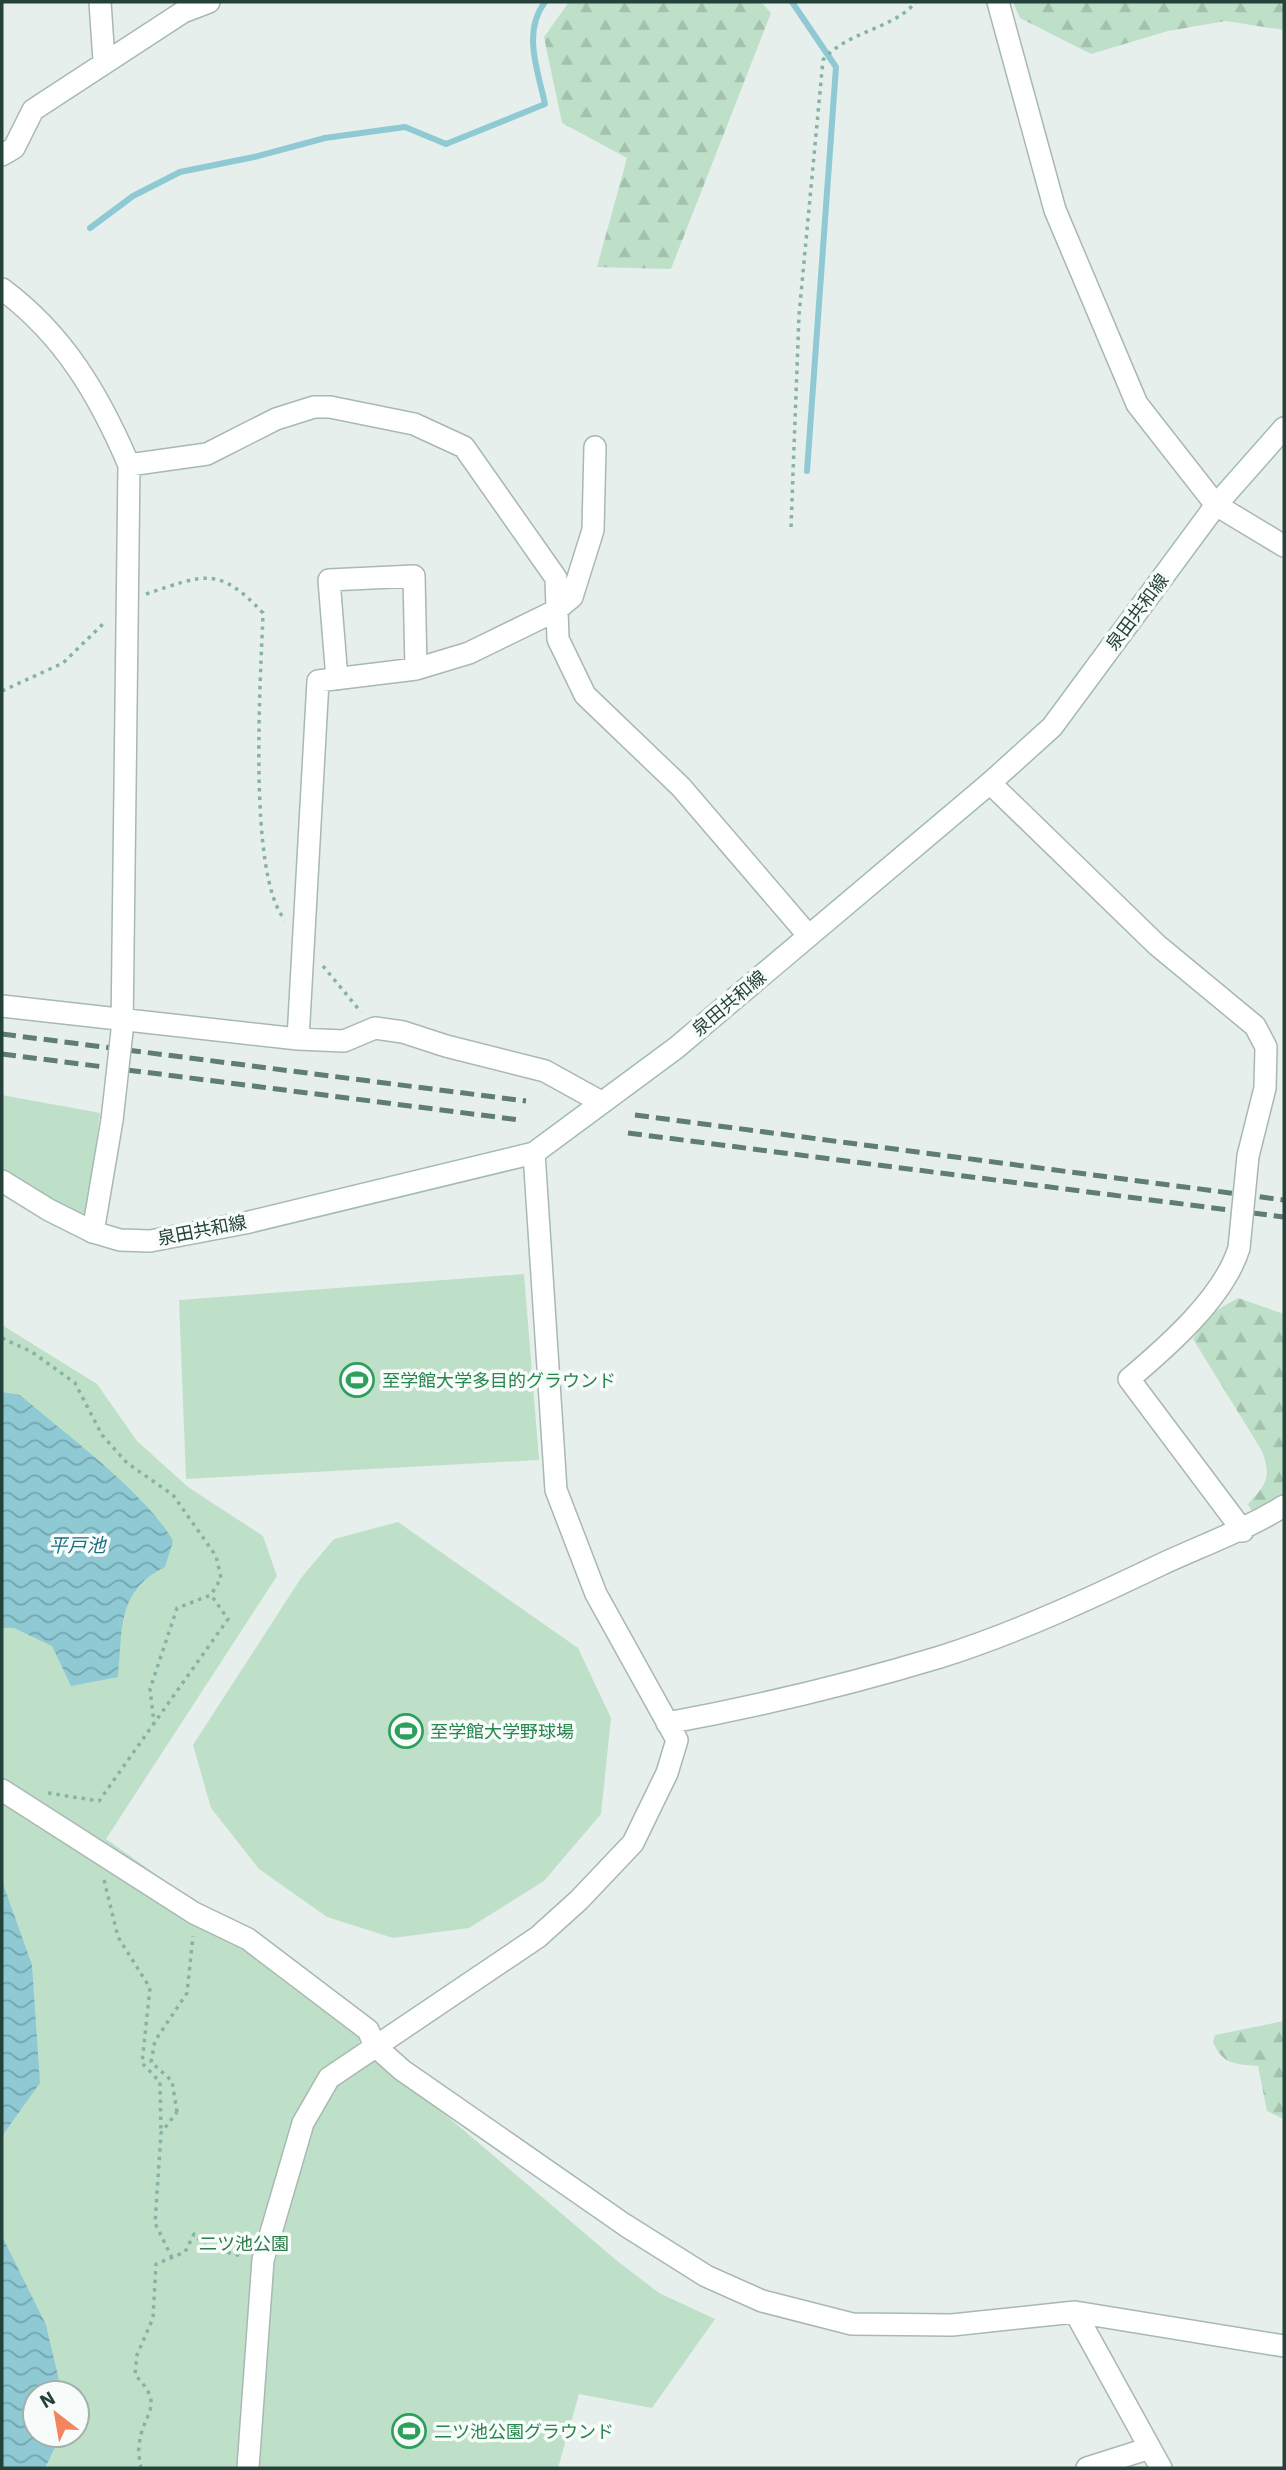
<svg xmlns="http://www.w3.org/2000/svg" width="1286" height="2470" viewBox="0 0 1286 2470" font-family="'IBM Plex Sans','Noto Sans JP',sans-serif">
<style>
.forest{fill:url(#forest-firs)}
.green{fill:#bfe0c8;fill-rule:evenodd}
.water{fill:url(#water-waves)}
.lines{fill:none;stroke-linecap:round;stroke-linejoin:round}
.stream{stroke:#8ec9d4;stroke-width:6}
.minor-casing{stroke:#a8b8b2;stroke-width:24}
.tertiary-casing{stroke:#a8b8b2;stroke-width:24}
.secondary-casing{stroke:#a4bbb3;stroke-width:24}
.path{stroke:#86b3a5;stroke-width:3.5;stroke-dasharray:3.5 5;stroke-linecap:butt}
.minor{stroke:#fff;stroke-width:21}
.tertiary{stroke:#fff;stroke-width:21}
.secondary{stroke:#fff;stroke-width:21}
.rail{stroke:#5f7d75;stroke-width:5;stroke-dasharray:14 7;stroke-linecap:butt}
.minor-bridge-casing{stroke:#a8b8b2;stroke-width:24;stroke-linecap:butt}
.minor-bridge{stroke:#fff;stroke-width:21}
.labels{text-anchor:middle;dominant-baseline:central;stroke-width:7;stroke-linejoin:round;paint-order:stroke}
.street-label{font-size:18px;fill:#24423a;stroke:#f7fbf9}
.leisure-label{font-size:18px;fill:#27864d;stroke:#f7fbf9;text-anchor:start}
.park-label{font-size:18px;fill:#2d7a4b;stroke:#f7fbf9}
.water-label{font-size:19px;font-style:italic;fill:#1c6f80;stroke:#f7fbf9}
</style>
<defs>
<pattern id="forest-firs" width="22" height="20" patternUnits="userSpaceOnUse" patternTransform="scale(1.75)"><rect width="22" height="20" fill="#bfe0c8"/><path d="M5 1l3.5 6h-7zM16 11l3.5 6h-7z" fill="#a4c1ad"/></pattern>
<pattern id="water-waves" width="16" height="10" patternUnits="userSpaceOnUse" patternTransform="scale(1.75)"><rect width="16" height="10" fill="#8ec9d4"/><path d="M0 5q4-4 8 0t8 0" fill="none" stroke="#74a5ad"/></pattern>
</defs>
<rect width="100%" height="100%" fill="#e6efeb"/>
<path class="forest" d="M569,2H761L771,13L671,269L597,267L627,158L562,123L544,37Z
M1013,2H1284V30L1226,21L1168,31L1091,54L1020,18Z
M1238,1298L1284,1314V1499L1252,1512L1248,1504C1266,1484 1272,1478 1262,1451L1193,1339L1210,1314Z
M1284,2021V2119L1267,2111L1258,2066C1235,2064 1223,2065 1213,2042L1215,2035Z"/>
<path class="green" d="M2,1095L100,1113L86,1223L2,1175Z
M524,1274L539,1460L186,1479L179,1300Z
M2,1325L97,1384L137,1441L188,1487L263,1536L277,1576L106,1839L365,2023L358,2048L387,2065L616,2260L659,2293L715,2319L652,2408L579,2394L558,2468H2ZM35,2393H77V2435H35Z
M398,1522L578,1648L611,1718L601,1814L544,1881L469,1928L393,1938L327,1917L259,1869L211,1808L193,1745L301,1578L334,1539Z"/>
<path class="water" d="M2,1392L20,1395C64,1433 146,1493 173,1541L165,1567C116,1591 123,1630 118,1677L71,1686L52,1646L14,1628H2Z
M2,1881L32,1965L40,2083L2,2136Z
M2,2236L46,2325L62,2393H35V2435H61L45,2468H2Z"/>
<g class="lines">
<path class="stream" d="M792,2L836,67L807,471
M90,228L133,196L180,172L254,157L325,138L405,127L446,144L545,104C538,71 522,32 545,2"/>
<g class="minor-casing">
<path id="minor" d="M100,2L104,61
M2,155L14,148L33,110L183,12L209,2
M2,289C64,335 99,395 129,465L122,1031
M129,465L207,454L276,419L314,407H330L414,424L464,447L556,578L558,639L585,695L681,787L808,935
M337,679L329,580L414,576L416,669
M990,783L1157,945L1255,1026L1266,1047L1265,1088L1248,1156
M2,1006L298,1039L344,1041L375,1028L403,1032L446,1046L545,1071L601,1102
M298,1039L318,681L416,669L469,653L555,611L572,597L593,530L595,447
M93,1232L112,1120
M1239,1248C1224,1297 1168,1346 1129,1379L1243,1531
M667,1723C759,1706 851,1684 940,1657C1016,1633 1089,1599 1160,1565C1203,1545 1243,1531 1284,1506
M2,1790L194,1913L248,1939L368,2030L375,2046L402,2070L625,2225L706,2276L762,2301L852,2324L952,2325L1075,2312L1284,2346
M1075,2312L1161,2468
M248,2468L263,2260L303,2123L329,2078L538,1937L579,1900L633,1843L667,1773L677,1740L596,1594L556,1490L534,1153
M1087,2468L1150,2448"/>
</g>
<g class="tertiary-casing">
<path id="tertiary" d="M998,2L1055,210L1137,404L1216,505L1284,546"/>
</g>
<g class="secondary-casing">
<path id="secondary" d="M2,1181L49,1210L93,1232L120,1240L150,1241L245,1223L534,1153L676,1048L990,783L1052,727L1216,505L1284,428"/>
</g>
<path class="path" d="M791,527L799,315L823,60C847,31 892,30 916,2
M146,594C204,575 218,565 263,613C261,675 247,875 285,920
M2,691L63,663L106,621
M323,966L361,1012
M2,1338L32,1352L75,1383L102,1435L127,1463L173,1495L216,1556L221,1578L211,1595
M48,1793L99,1801L228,1619L211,1595L177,1608L150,1689L154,1723
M104,1880L118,1937L150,1988L142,2063L160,2082L161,2133
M177,2112L172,2081L151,2062L155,2041L187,1993L193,1936
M172,2258L155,2223L161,2133L177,2112
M141,2468C140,2461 138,2453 139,2446C142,2412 167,2407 135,2375L137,2355L153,2318L156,2264L185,2252L194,2234L206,2247L242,2256"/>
<use href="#minor" class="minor"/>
<use href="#tertiary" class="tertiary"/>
<use href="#secondary" class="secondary"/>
<path class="rail" d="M2,1034L526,1101
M2,1054L520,1120
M635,1115L1284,1200
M628,1133L1284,1217"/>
<g class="minor-bridge-casing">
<path id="minor-bridge" d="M112,1120L122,1031
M1239,1248L1248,1156"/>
</g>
<use href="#minor-bridge" class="minor-bridge"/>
</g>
<defs>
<g id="stadium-ring" transform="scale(1.75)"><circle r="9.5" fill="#f7fbf9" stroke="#2e9e5b" stroke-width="1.5"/><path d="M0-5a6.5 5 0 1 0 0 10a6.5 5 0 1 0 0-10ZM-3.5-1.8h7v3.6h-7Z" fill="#2e9e5b"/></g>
</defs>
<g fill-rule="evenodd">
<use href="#stadium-ring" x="357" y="1380"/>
<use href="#stadium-ring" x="406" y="1731"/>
<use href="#stadium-ring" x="409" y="2431"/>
</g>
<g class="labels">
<g class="street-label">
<text transform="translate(1137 612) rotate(-53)">泉田共和線</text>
<text transform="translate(729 1003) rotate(-40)">泉田共和線</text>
<text transform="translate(202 1230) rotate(-11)">泉田共和線</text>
</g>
<g class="leisure-label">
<text x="382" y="1380">至学館大学多目的グラウンド</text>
<text x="430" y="1731">至学館大学野球場</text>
<text x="434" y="2431">二ツ池公園グラウンド</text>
</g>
<g class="park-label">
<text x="244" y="2243">二ツ池公園</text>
</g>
<g class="water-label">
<text x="77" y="1545">平戸池</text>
</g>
</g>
<rect width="1286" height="2470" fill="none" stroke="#24423a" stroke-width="7"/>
<g transform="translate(56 2414) rotate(329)"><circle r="33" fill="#f7fbf9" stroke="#a3b1ad" stroke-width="2"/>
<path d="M0-5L12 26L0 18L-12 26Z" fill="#f4845f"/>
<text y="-10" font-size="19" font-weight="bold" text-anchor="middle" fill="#24423a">N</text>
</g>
</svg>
